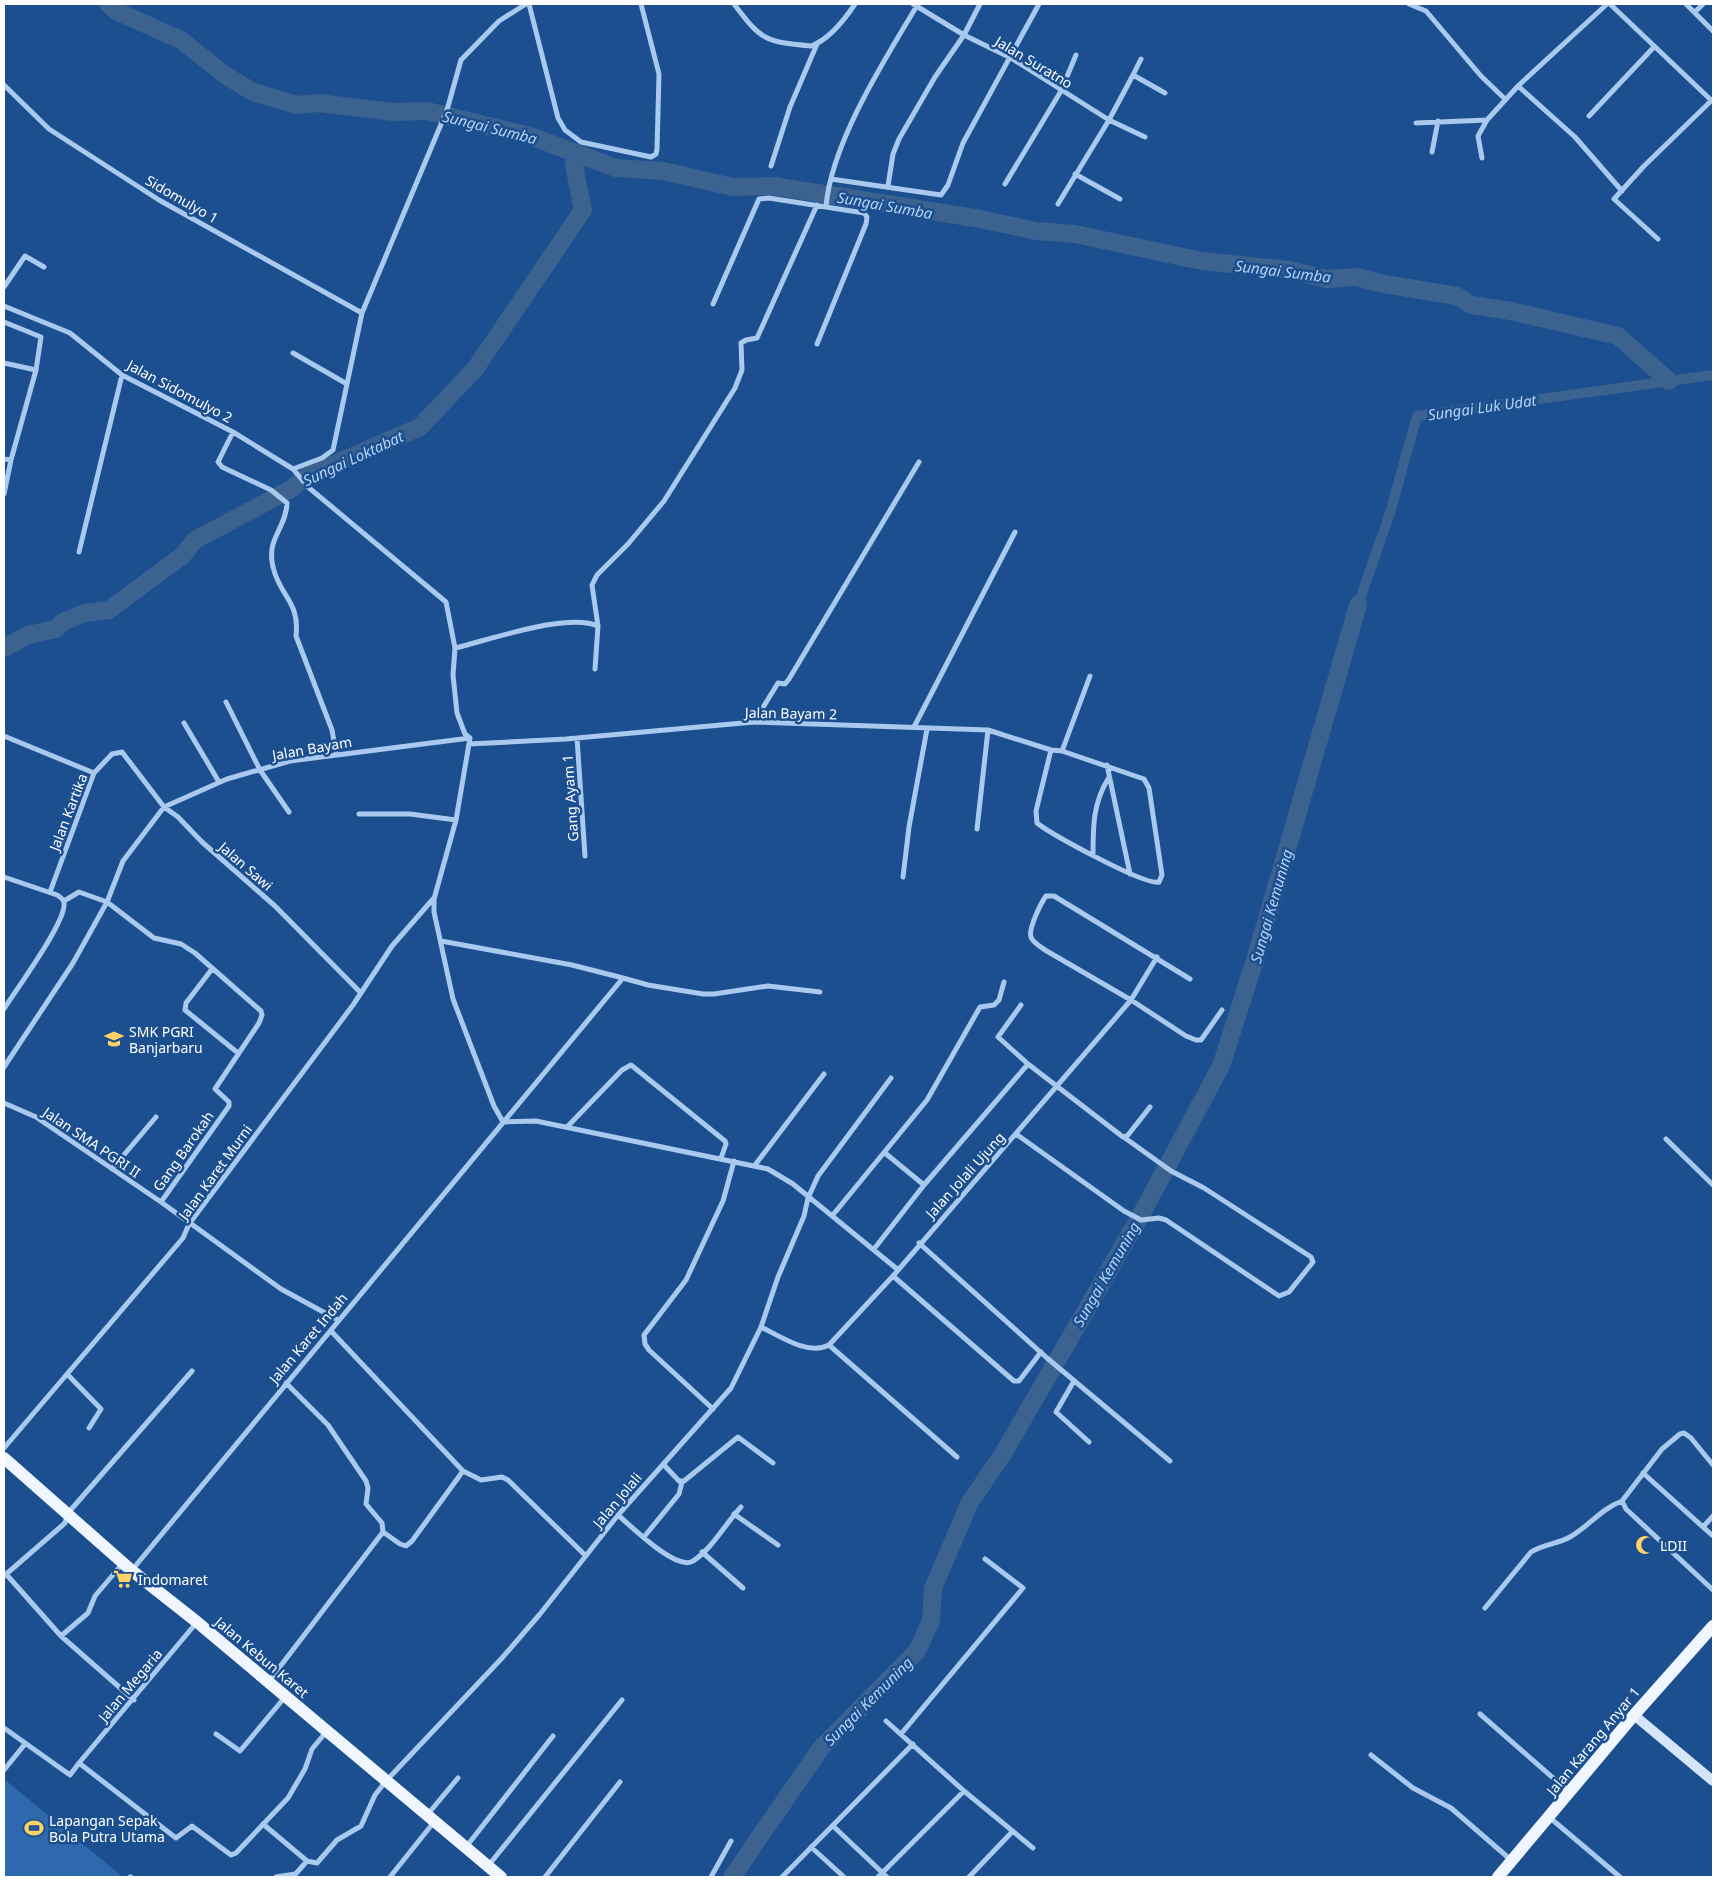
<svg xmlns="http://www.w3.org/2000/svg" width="1717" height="1881" viewBox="0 0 1717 1881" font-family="'Noto Sans',sans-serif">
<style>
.green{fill:#2e69ad}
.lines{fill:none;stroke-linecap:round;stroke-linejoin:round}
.canal{stroke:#3c6290;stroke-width:10}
.river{stroke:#3c6290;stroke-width:18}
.street{stroke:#a9c9ee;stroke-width:5}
.secondary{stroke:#d6e6fa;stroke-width:10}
.primary{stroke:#f0f6ff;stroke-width:12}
.labels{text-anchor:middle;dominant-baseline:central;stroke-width:5;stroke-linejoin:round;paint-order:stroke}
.street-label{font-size:14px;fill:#fff;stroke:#1b4f8f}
.poi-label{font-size:14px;fill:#fff;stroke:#1b4f8f;text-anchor:start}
.water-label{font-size:15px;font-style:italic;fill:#b5d3f5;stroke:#1b4f8f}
</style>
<rect width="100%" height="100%" fill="#1b4f8f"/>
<path class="green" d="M4,1779L123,1877H4Z"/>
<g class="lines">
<path class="canal" d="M1358,605L1390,513L1417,416L1713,375"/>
<path class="river" d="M108,4L116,11L181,40L225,75L253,92L297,105L319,103L393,112L427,111L530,136L616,168L663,171L733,187L773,186L975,218L1036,231L1075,234L1202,261L1289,270L1327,279L1356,277L1384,284L1457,296L1471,305L1511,311L1618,336L1669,381
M4,648L28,635L56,629L63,622L84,613L109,610L183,555L195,540L291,489L307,476L420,427L475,369L583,210L574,165L578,153
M732,1877L821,1748L917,1651L931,1621L933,1588L970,1502L1003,1454L1142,1213L1221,1066L1255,960L1358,605"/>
<path class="street" d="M529,4L558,118L565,130L581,142L651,157L656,154L657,149L659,74L641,4
M734,4C761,40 765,42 811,46C828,40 845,19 855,4
M913,4L964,35L1011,58L1109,120L1145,137
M1409,4L1426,11L1481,76L1505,99
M1610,4L1712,101
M1686,4L1713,31
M1695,12L1703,4
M1133,75L1141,59
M4,85L49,129L159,200L362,313
M1518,86L1575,137L1622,191
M1589,116L1654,47
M1416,123L1487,120
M1432,152L1438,121
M1482,158L1478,136L1487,120L1518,86L1607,4
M771,166L790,107L817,44
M1075,174L1120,199
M831,179L941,195L948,185L963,143L1039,4
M1005,184L1061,91L1076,55
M888,186L893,154L899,139L935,77L964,35L980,4
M1058,204L1109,120L1133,75L1165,93
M826,207C831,143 885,59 918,4
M1658,239L1614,199L1644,166L1713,99
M4,287L25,256L44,267
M713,304L759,199L769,198L864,213L867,217L866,224L817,344
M4,306L70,333L122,375L233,432L293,469L308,487L446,602L455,648L453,675L457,713L465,734L470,738L456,820L434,899V912L453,999L494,1106L503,1122
M4,322L41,337L36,370L11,460L4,459
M293,353L347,384
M4,363L36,370
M233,432L218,462L222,467L271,490L287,503C286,529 266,538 273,567C280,597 300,601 296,636L332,730L336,753
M293,469L322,458L333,450L362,313L447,110L461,60L499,21L526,4
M4,494L11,460
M79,552L122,375
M455,648C489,640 568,612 598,626
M595,669L598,626L592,585L597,575L628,544L664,501L735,388L742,370L741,343L746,340L757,338L817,205
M226,702L260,770L289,812
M754,722L778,683L785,684L789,679L919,462
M184,723L219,782
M914,727L1015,532
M4,736L94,773
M577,738L585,856
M469,744L566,739L754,722L988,730L1051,750L1062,751L1144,779L1149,788L1162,875L1159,882C1145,886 1051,834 1037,823L1036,811L1051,750
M1062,751L1090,676
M1107,765L1130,874
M359,814H410L456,820
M977,829L988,730
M1093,855C1093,827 1093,803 1108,779
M4,877L57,895C60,897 64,899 64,903C67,921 15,991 4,1009
M903,877L909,827L927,729
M50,892L94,773L112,754L122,752L164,807L178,817L202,842L275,906L361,993
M64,901L79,892L107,902L154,938L181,944L195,953L261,1011L262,1015L259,1023L215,1089L229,1102V1106L161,1202
M441,941L572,965L623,978
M212,969L186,1003L185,1010L238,1053
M1190,979L1054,896H1046C1041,903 1028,929 1031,937C1032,942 1041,947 1045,950L1131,1000L1186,1036L1196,1040H1201L1222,1010
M1021,1005L998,1037L1028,1064
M4,1067L73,963L107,902L123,861L164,807L227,779L290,761L470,738
M4,1103L36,1117L161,1202L281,1289L338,1320
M503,1122L536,1121L768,1169L793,1184L897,1269
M567,1127L622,1070L631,1065L725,1141L726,1144L721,1158
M1016,1134L1124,1211L1141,1220L1159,1218L1166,1220L1279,1296L1289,1292L1313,1262L1311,1257L1204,1188L1171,1171L1125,1138
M1666,1139L1713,1185
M885,1153L924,1185
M755,1165L824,1074
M112,1169L156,1117
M832,1216L927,1100L980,1007L994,1005L999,1000L1004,982
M919,1243L1047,1358L1170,1461
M874,1249L924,1185L1028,1064L1123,1137L1128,1135L1150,1107
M893,1276L1014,1381H1019L1041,1352
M761,1327C780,1336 808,1356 829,1345L893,1276L1131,1000L1157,957
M829,1345L957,1457
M67,1374L101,1409L89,1428
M1074,1381L1056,1412L1089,1442
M286,1383L328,1425L366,1481L368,1488L366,1504L382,1523L383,1532
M713,1409L649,1350L645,1344L644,1335L686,1280L723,1201L734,1161
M4,1448L183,1238L189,1224L353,1005L392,946L433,899
M663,1464L679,1481H684L738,1437L773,1463
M1713,1465L1691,1438L1684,1433L1680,1434L1662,1449L1622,1501L1626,1509L1713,1590
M463,1471L481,1480L502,1477L508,1480L586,1556
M1643,1473L1713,1536
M734,1514L778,1545
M618,1515C631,1526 677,1572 693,1561C711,1550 726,1523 741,1507
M1703,1527L1713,1516
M644,1537L679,1494L682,1482
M702,1552L743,1588
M132,1570L623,978L648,985L703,994H714L768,986L820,992
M6,1574L61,1636L88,1613L95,1596L123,1563
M4,1576L65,1523L68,1513L192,1371
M1485,1608L1531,1552C1543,1544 1558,1544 1570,1537C1589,1526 1601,1509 1622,1501
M61,1636L134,1700
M269,1681L383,1532L400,1544L406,1546L412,1541L463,1471L331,1331
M1480,1714L1568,1791
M886,1721L964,1791L1033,1848
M4,1728L70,1775L79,1763L176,1838L192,1826L231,1855L236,1853L288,1798L305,1769L312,1749L326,1732
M216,1734L240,1751L285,1697
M901,1734L1023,1588L985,1559
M1371,1755L1413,1788L1451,1808L1511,1860
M79,1763L197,1622
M4,1770L25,1744
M428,1814L458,1778
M1549,1817L1620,1877
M263,1824L307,1861
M833,1826L887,1877
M466,1847L553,1736
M811,1847L844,1877
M488,1866L622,1700
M130,1877H131
M276,1877L295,1874
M293,1877L307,1861L317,1863L337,1840L361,1826L375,1795L386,1781L502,1658L540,1614L618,1515L731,1388L761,1327L778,1277L804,1216L808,1198L818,1176L891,1078
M390,1877L434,1822
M545,1877L620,1782
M711,1877L731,1841
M782,1877L913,1744
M878,1877L964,1791
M969,1877L1012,1832"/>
<path class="secondary" d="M1634,1715L1713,1781"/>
<path class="primary" d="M4,1458L131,1570L197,1622L501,1877
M1498,1877L1634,1715L1713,1626"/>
</g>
<defs>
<g id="school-bare" transform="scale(1.5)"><path d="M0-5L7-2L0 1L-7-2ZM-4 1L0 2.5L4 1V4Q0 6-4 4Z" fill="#ffd166" stroke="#1b4f8f" stroke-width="2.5" paint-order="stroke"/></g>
<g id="mosque-bare" transform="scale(1.5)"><path d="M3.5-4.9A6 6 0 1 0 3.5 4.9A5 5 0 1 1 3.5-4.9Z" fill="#ffd166" stroke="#1b4f8f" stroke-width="2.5" paint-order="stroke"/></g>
<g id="supermarket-bare" transform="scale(1.5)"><path d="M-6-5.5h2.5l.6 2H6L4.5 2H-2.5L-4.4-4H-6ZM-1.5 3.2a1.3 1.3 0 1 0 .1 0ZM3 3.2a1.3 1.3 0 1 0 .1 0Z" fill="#ffd166" stroke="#1b4f8f" stroke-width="2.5" paint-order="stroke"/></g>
<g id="stadium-bare" transform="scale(1.5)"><path d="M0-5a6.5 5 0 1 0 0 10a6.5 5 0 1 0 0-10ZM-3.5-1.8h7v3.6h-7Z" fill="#ffd166" stroke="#1b4f8f" stroke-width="2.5" paint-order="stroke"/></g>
</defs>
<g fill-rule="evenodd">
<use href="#school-bare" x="114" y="1039"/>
<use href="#mosque-bare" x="1645" y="1545"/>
<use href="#supermarket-bare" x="123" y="1579"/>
<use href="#stadium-bare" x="34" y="1828"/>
</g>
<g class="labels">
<g class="street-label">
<text transform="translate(1034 62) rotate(31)">Jalan Suratno</text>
<text transform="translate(182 199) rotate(30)">Sidomulyo 1</text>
<text transform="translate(180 391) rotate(28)">Jalan Sidomulyo 2</text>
<text transform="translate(791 713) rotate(1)">Jalan Bayam 2</text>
<text transform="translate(312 748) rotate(-10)">Jalan Bayam</text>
<text transform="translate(570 798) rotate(-94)">Gang Ayam 1</text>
<text transform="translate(68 812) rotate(-69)">Jalan Kartika</text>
<text transform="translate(246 866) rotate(41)">Jalan Sawi</text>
<text transform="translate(92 1142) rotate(34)">Jalan SMA PGRI II</text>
<text transform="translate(183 1151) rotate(-55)">Gang Barokah</text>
<text transform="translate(215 1172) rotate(-54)">Jalan Karet Murni</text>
<text transform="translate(965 1175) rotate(-48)">Jalan Jolali Ujung</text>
<text transform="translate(308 1338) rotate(-50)">Jalan Karet Indah</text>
<text transform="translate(617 1500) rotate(-50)">Jalan Jolali</text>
<text transform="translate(262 1657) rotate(40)">Jalan Kebun Karet</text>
<text transform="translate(130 1685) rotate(-50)">Jalan Megaria</text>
<text transform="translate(1593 1741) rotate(-50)">Jalan Karang Anyar 1</text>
</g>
<g class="poi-label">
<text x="129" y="1031">SMK PGRI<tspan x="129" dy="16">Banjarbaru</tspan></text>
<text x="1660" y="1545">LDII</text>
<text x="138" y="1579">Indomaret</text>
<text x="49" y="1820">Lapangan Sepak<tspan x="49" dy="16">Bola Putra Utama</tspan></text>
</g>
<g class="water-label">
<text transform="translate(490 127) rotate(14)">Sungai Sumba</text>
<text transform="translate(885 205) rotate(10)">Sungai Sumba</text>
<text transform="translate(1283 271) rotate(7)">Sungai Sumba</text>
<text transform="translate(1482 407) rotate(-8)">Sungai Luk Udat</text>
<text transform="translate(353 458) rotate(-25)">Sungai Loktabat</text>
<text transform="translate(1271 906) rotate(-74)">Sungai Kemuning</text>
<text transform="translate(1106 1274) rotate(-60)">Sungai Kemuning</text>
<text transform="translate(868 1701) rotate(-45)">Sungai Kemuning</text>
</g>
</g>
<rect width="1717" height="1881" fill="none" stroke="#ffffff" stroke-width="10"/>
</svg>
